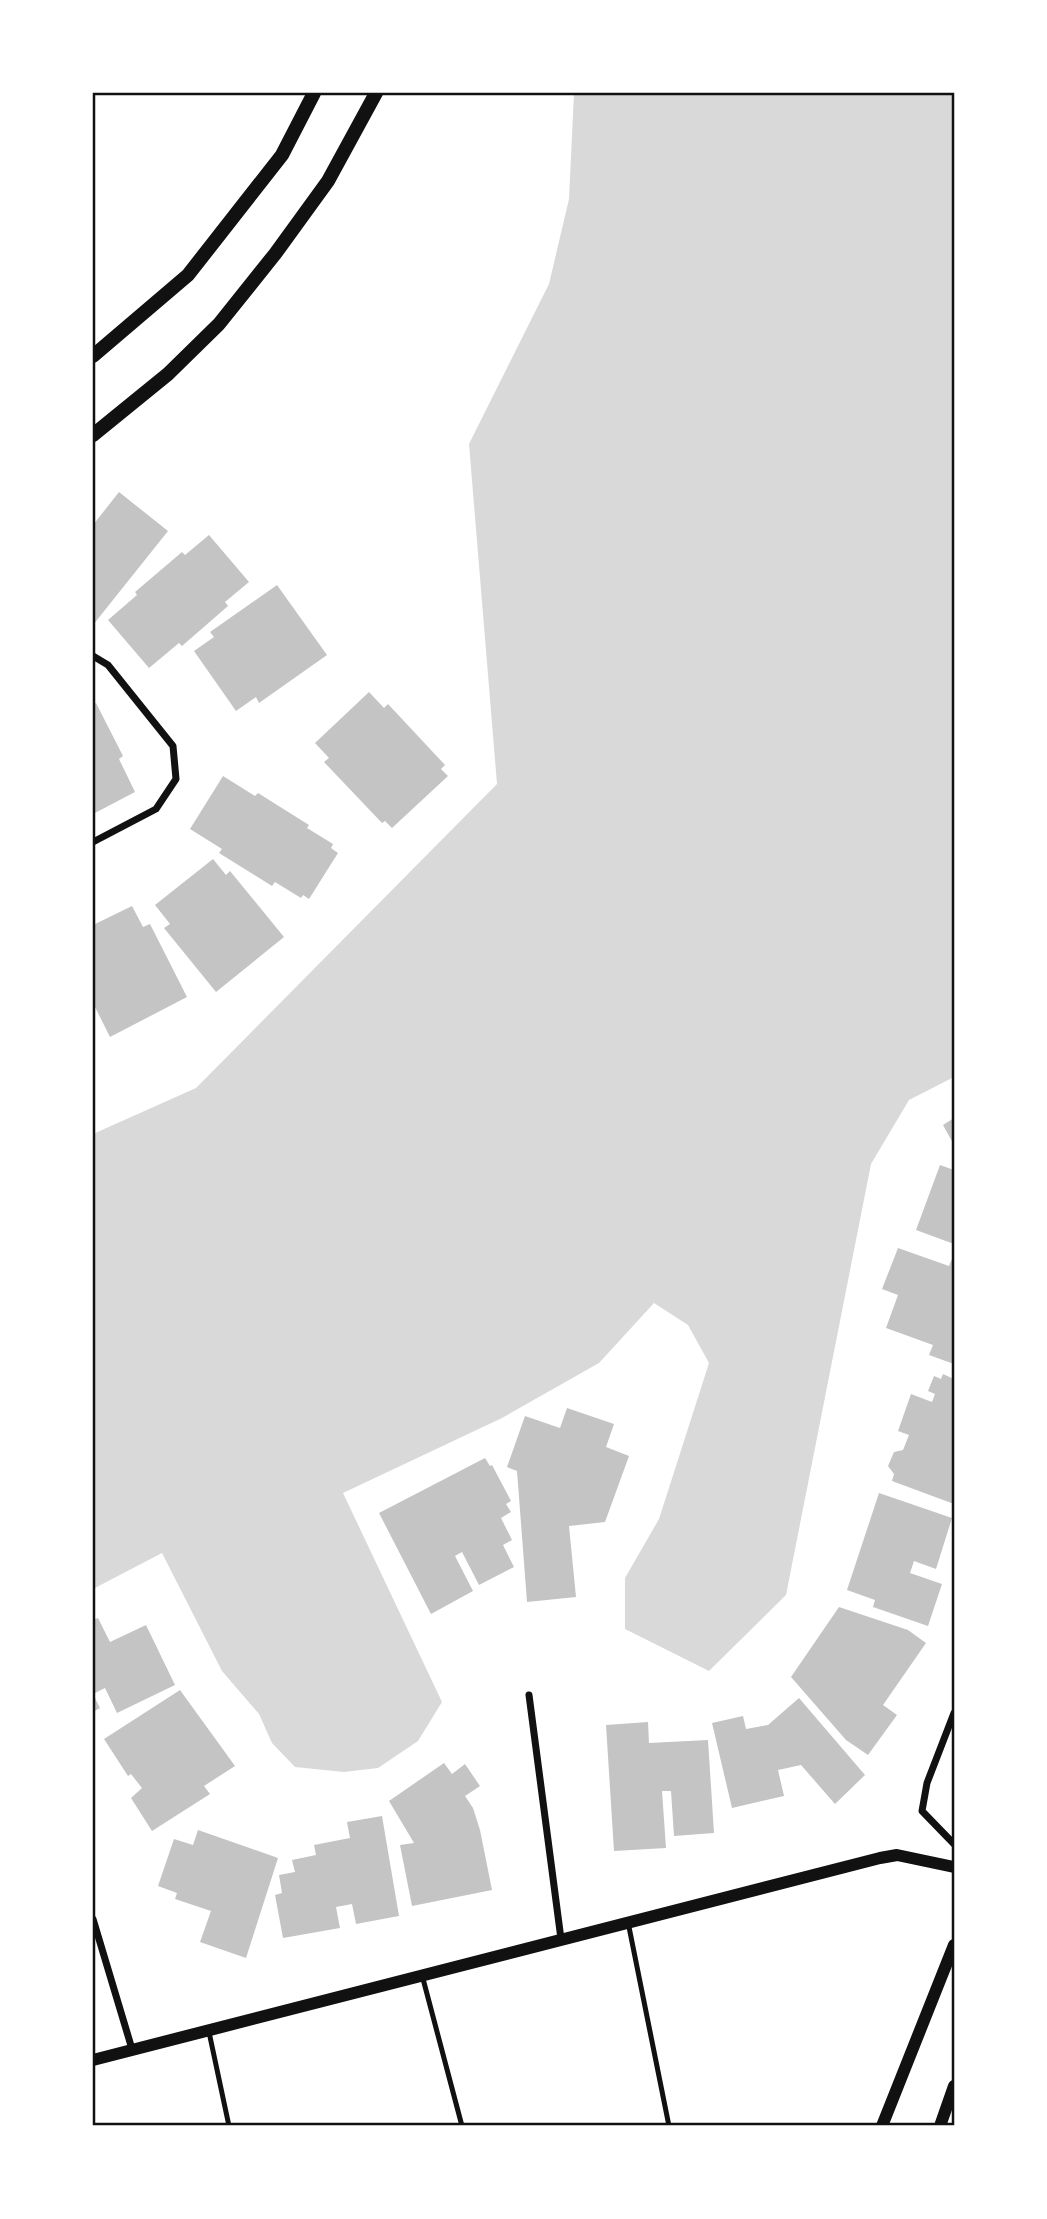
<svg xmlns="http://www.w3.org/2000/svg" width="1047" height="2219" viewBox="0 0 1047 2219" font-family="'IBM Plex Serif',serif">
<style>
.water{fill:#d9d9d9}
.building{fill:#c4c4c4}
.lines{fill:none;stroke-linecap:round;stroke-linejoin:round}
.service{stroke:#111;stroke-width:5}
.minor{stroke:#111;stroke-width:7}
.tertiary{stroke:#111;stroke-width:12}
.secondary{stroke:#111;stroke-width:14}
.neatline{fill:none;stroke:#111;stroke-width:2.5}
</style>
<rect width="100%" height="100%" fill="#fff"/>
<path class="water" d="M574,93H954V1077L909,1100L871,1164L786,1595L709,1671L625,1629V1578L659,1519L709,1363L688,1325L654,1303L599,1363L502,1418L343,1493L442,1702L418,1741L378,1768L344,1772L295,1767L272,1743L259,1714L222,1671L162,1553L93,1589V1134L196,1088L497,784L469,444L549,284L569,199Z"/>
<path class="building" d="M119,492L168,531L93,625V525Z
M209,535L249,582L225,602L228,606L182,646L179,643L149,668L108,620L137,595L135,592L182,552L185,555Z
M277,585L327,655L259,703L256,697L236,711L194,651L214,637L210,632Z
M369,692L384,708L388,704L445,765L441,769L448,776L392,828L385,821L382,823L324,762L329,758L315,743Z
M96,703L123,756L119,759L135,792L93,814V705Z
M223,776L255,796L258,793L309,825L307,828L333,844L331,848L338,853L309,899L303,895L301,898L275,882L272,886L219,853L222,849L190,829Z
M213,859L226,875L230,871L284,937L216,992L164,928L170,924L155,905Z
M132,906L143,927L150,924L187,997L110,1037L93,1003V925Z
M954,1118V1145L943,1125Z
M940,1165L954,1170V1244L916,1230Z
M898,1248L949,1266L954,1254V1364L929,1355L933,1345L886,1328L898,1295L882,1289Z
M943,1374L954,1379V1504L892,1481L894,1474L888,1466L894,1452L903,1450L909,1435L898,1431L911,1394L932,1402L935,1394L928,1391L934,1376L941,1379Z
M567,1408L614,1424L606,1447L629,1456L605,1522L569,1526L576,1597L527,1602L517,1471L507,1467L525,1416L560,1428Z
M485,1458L490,1466L492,1465L511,1501L506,1504L511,1512L501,1518L512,1540L503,1545L514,1567L479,1585L462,1552L455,1556L473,1591L431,1614L379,1513Z
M879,1493L952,1518L936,1569L914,1561L910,1573L942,1584L928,1626L873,1607L875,1600L847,1590Z
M839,1607L908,1630L926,1643L883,1705L897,1715L868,1755L846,1740L791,1677Z
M98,1618L110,1642L146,1625L175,1685L117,1713L105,1688L93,1694L100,1708L93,1712V1620Z
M180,1690L235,1766L204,1786L210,1794L152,1831L131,1798L142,1788L131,1774L128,1776L104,1739Z
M799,1698L865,1775L835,1804L801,1765L778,1770L784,1796L732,1808L712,1723L743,1716L746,1729L768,1725Z
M648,1722L649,1743L708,1740L714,1833L674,1836L671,1791H662L666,1848L614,1851L606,1725Z
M444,1763L452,1774L465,1764L480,1786L465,1796L473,1808L480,1830L492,1890L412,1906L400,1845L414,1843L389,1801Z
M382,1816L399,1916L356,1924L352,1904L336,1907L340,1928L283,1938L275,1895L282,1893L279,1875L295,1872L292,1860L316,1855L314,1845L350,1838L347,1822Z
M198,1830L278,1858L246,1958L200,1942L211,1911L175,1899L177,1893L158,1886L174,1839L193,1845Z"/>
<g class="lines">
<path class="service" d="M628,1922L669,2126
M422,1975L462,2126
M209,2032L229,2126"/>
<path class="minor" d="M93,656L108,665L173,746L176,779L156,809L93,842
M529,1695L561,1939
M954,1713L927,1783L922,1811L954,1844
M93,1919L132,2049"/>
<path class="tertiary" d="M93,2060L880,1858L897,1855L954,1867
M882,2126L954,1945
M940,2126L954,2086"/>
<path class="secondary" d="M93,356L188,275L282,155L314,93
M93,435L168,374L219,324L275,254L328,181L376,93"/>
</g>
<rect width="1047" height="2219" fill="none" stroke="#ffffff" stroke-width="189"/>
<rect x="94" y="94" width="859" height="2030" class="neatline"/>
</svg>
